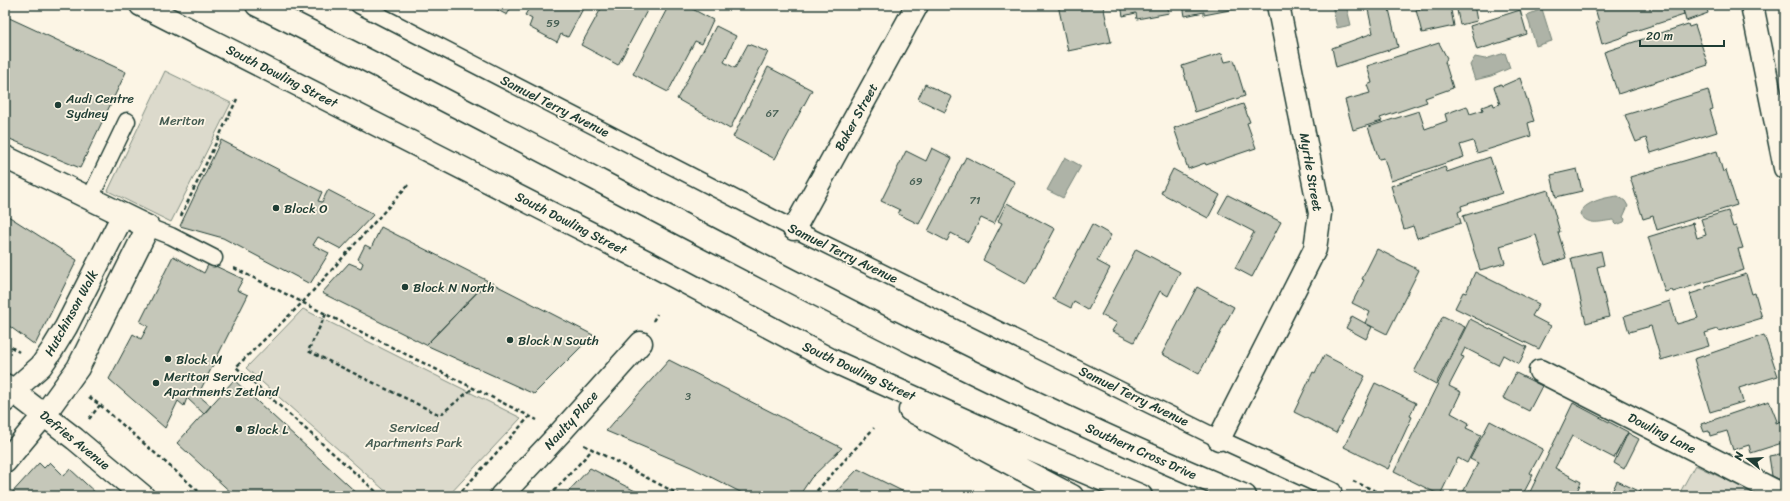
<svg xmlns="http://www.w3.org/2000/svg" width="1790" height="501" viewBox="0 0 1790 501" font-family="Sriracha,sans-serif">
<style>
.green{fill:#dcdacc;stroke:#7e8c80}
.water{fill:#aeb3a7;stroke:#758479}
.building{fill:#c5c7b9;stroke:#1f3d34}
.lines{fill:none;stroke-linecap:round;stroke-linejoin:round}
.service-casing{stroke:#1f3d34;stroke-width:19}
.minor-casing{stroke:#1f3d34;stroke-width:25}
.motorway-casing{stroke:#1f3d34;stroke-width:25}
.path{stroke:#1f3d34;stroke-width:2.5;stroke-dasharray:4 3;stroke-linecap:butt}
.service{stroke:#fcf5e5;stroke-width:16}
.minor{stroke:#fcf5e5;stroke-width:22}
.motorway{stroke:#fcf5e5;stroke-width:22}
.poi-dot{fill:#1f3d34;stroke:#fcf5e5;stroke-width:1.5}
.labels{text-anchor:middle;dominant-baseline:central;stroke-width:3.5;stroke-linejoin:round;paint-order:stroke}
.number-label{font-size:11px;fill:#486055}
.street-label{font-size:13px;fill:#1f3d34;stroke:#fcf5e5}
.poi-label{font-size:13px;fill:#1f3d34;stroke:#fcf5e5;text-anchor:start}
.park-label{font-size:13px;fill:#455c52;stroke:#fcf5e5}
</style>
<rect width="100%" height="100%" fill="#fcf5e5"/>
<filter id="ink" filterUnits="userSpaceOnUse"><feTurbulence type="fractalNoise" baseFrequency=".025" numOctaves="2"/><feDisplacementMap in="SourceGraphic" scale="8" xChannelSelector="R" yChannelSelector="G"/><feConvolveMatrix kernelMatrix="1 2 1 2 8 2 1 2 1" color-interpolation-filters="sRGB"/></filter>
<g filter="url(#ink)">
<path class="green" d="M165,71L231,103L171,222L108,191Z
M303,309L521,418L448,496H391L246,368Z
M1695,465L1760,496H1678Z"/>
<path class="water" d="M1332,5H1346L1351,25L1337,28Z
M1542,9L1552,41L1536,46L1527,15Z
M1505,53L1510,68L1491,76L1475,80L1470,65L1475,57L1485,59Z
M1065,157L1081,166L1063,198L1047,190Z
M1618,196L1625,201L1628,206L1623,217L1625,219L1624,222L1616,225L1614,223V220C1601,221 1589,227 1580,214C1583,202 1607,197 1618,196Z"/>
<path class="building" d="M488,5H512L507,15Z
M531,5H585L568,37L561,34L557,42L529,27L532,19L525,15Z
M603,5H650L618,65L581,45Z
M669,5H685L713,20L702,44L695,41L668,92L633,74Z
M1058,5H1103L1111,42L1068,51Z
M1121,5H1167L1169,13L1137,19L1136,13L1123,16Z
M1183,5H1234L1235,9L1204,15V12L1185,16Z
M1367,5H1388L1398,47L1336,67L1332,48L1373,33Z
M1422,5H1450L1454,26L1422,33L1416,10L1423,9Z
M1456,5H1474L1477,21L1460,25Z
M1594,5H1682L1684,15L1629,33V35L1602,44L1596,22H1599Z
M1682,5H1706L1708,13L1686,21Z
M1520,10L1527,34L1477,50L1470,26Z
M5,16L126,72L80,168L5,137Z
M1688,24L1689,27L1695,25L1708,65L1618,94L1604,52Z
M716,26L736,36L724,62L735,68L748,44L768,52L730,129L677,99Z
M1439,43L1447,58L1445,62L1453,88L1425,98L1427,102L1380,118L1382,121L1353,130L1345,100L1370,93L1367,85L1372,83L1367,66Z
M1222,53L1225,62L1234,60L1245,96L1195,112L1182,66Z
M768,67L812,90L775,159L733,137Z
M1520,78L1534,121L1528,123L1531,136L1477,153L1473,141L1460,145L1464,157L1391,181L1384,158L1379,159L1368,127L1419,111L1425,129L1447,121L1445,114L1467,106L1470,114L1483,110L1482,107L1493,103L1494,106L1500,104L1494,87L1501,84L1502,86Z
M925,84L952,97L945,112L918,99Z
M1708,90L1713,109L1710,110L1717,132L1651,153L1646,138L1636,142L1625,115Z
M1243,104L1250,122L1247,123L1256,148L1206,165L1205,163L1188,169L1174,128Z
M221,140L322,192L318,201L322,202L328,190L374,214L341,249L318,237L313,245L329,253L310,284L223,238L180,226Z
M932,148L952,158L919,224L898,214L900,210L881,201L906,151L926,161Z
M1717,151L1723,172L1726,170L1737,205L1657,230L1653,216L1643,219L1630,177Z
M966,157L1015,182L994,224L981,218L968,242L951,233L947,241L928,231Z
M1490,157L1502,193L1461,206L1462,210L1458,212L1461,223L1417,238L1413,226L1404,229L1391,186L1445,167L1447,172Z
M1173,169L1220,195L1208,218L1161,193Z
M1577,169L1582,191L1556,197L1551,175Z
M1548,190L1560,232H1558L1566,258L1545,265L1536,235L1500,246L1505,263L1480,270L1463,216Z
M1228,195L1281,222L1252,277L1235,268L1254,232L1218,213Z
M1007,203L1055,229L1026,284L983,260L1002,223L998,221Z
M1728,211L1733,227L1736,226L1743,248L1738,249L1744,270L1673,292L1672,290L1665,292L1648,237L1693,223L1697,238L1706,235L1701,219Z
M5,214L77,260L35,345L5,323Z
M1092,224L1111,235L1097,261L1110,268L1088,310L1074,302L1071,308L1053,299Z
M381,227L488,281L426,345L322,293L349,263L361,268L363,263L358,259L365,245L371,248Z
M1136,249L1180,272L1168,296L1160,291L1134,342L1112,331L1117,323L1101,315Z
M1377,249L1419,270L1387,334L1365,323L1370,312L1352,303L1364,280L1362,279Z
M1601,251L1604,265L1597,267L1609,317L1586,323L1571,258Z
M173,256L204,273L209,263L243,279L237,290L248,295L198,395L211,406L204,414L187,398L184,406L178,401L165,428L109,379L133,334L141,339L148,326L140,322Z
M1475,272L1539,304L1532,316L1551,326L1539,349L1455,308L1463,292L1466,293Z
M1746,274L1752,294L1755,293L1762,318L1719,331L1718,329L1705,333L1709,346L1661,360L1651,326L1629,332L1624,316L1670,301L1677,324L1698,318L1690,294L1706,289V287Z
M488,281L593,335L534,394L426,345Z
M1197,287L1234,307L1199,374L1162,354Z
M1352,316L1372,327L1366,339L1346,328Z
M1443,316L1465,327L1436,384L1414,372Z
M1470,319L1527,347L1519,364L1503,355L1498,365L1465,348L1461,356L1464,357L1449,386L1461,392L1451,413L1469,423L1466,428L1481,435L1467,463L1458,458L1440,495L1394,472Z
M1764,335L1778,376L1739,388L1743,402L1710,412L1694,359Z
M1324,355L1365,376L1336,433L1294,412L1313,372L1315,373Z
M669,360L842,448L811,478L799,496H748L691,467L606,431Z
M1516,373L1542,386L1529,411L1503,398Z
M234,380L360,496H235L177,443Z
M1375,383L1416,403L1410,416L1412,417L1388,469L1344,447Z
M1769,401L1777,421H1776V423L1785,420V440L1782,441V443L1751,453L1749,445L1733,450L1727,431L1710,436L1709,431L1704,432L1701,424Z
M1573,403L1628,432L1614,458L1572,436L1555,468L1581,482L1575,496H1525L1528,491L1530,492Z
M1490,421L1543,449L1530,473L1533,475L1522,496H1461L1478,463L1470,459Z
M1628,433L1639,439L1624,469L1614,463Z
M1785,453V482L1772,476L1769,456Z
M50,462L64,476L70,469L99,496H9L39,463L44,468Z
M590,468L645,496H564Z
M858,469L912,496H832Z
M1617,481L1641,492L1639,496H1610Z"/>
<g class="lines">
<g class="service-casing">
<path id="service" d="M359,5L794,229L1219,439L1333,491
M90,198L127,121
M148,227L171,236L214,258"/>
</g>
<g class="minor-casing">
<path id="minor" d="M1752,5L1785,168
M5,157L148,227L78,368L44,415L5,462
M794,229L917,5
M1540,371L1785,496
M5,385L75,439L143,496
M5,401L13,391L41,366L52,350L66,327L123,215
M1219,439L1315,249L1320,213L1278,5
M501,496L560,433L641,343"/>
</g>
<g class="motorway-casing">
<path id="motorway" d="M141,5L651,264L831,360L1002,437L1141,496
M257,5C587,167 905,355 1245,496
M910,410L1072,496"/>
</g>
<path class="path" d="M181,216L237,99
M234,268L537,420
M326,314L308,351L440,415L473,388
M653,321L657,314
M5,343L19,352
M89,397L100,405L204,496
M89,419L100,405
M584,445L682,496
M1353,481L1387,496
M381,496L236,367L303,302L408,185
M457,496L530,416
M549,496L592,450
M812,496L874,428"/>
<use href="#service" class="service"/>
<use href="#minor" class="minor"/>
<use href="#motorway" class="motorway"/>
</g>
</g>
<g class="poi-dot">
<circle cx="58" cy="105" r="4"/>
<circle cx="276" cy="208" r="4"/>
<circle cx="405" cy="287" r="4"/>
<circle cx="510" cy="340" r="4"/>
<circle cx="168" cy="359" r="4"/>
<circle cx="156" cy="383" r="4"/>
<circle cx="239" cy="429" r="4"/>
</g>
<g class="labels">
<g class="number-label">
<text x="553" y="23">59</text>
<text x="772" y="113">67</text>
<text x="916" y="181">69</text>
<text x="975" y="200">71</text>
<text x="688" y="396">3</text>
</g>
<g class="street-label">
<text transform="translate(282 76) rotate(27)">South Dowling Street</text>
<text transform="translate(555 106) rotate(27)">Samuel Terry Avenue</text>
<text transform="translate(856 117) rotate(-61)">Baker Street</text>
<text transform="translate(1311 172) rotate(80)">Myrtle Street</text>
<text transform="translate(571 223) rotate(27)">South Dowling Street</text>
<text transform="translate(843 253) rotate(26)">Samuel Terry Avenue</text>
<text transform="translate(71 313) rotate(-61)">Hutchinson Walk</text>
<text transform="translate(859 371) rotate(25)">South Dowling Street</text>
<text transform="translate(1134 396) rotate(26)">Samuel Terry Avenue</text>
<text transform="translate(571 420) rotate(-48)">Naulty Place</text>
<text transform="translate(1662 433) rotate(27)">Dowling Lane</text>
<text transform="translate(75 440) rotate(39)">Defries Avenue</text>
<text transform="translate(1141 451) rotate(24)">Southern Cross Drive</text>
</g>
<g class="poi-label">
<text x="66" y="98">Audi Centre<tspan x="66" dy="15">Sydney</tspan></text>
<text x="284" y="208">Block O</text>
<text x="413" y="287">Block N North</text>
<text x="518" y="340">Block N South</text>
<text x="176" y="359">Block M</text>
<text x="164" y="376">Meriton Serviced<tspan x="164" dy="15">Apartments Zetland</tspan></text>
<text x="247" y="429">Block L</text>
</g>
<g class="park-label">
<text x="182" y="120">Meriton</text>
<text x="414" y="427">Serviced<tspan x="414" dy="15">Apartments Park</tspan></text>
</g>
</g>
<rect width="1790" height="501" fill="none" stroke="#fcf5e5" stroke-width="20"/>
<rect x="10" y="10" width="1770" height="481" fill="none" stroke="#1f3d34" stroke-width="1.5" filter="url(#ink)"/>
<g transform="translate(1748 459) rotate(288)" stroke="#fcf5e5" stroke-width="3" paint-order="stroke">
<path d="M0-3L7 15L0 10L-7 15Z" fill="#1f3d34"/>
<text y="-6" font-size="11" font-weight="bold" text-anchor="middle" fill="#1f3d34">N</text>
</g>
<path d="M1640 40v6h84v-6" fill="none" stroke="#1f3d34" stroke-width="2"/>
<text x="1646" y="40" font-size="12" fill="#1f3d34" stroke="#fcf5e5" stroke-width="3" paint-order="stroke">20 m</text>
</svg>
